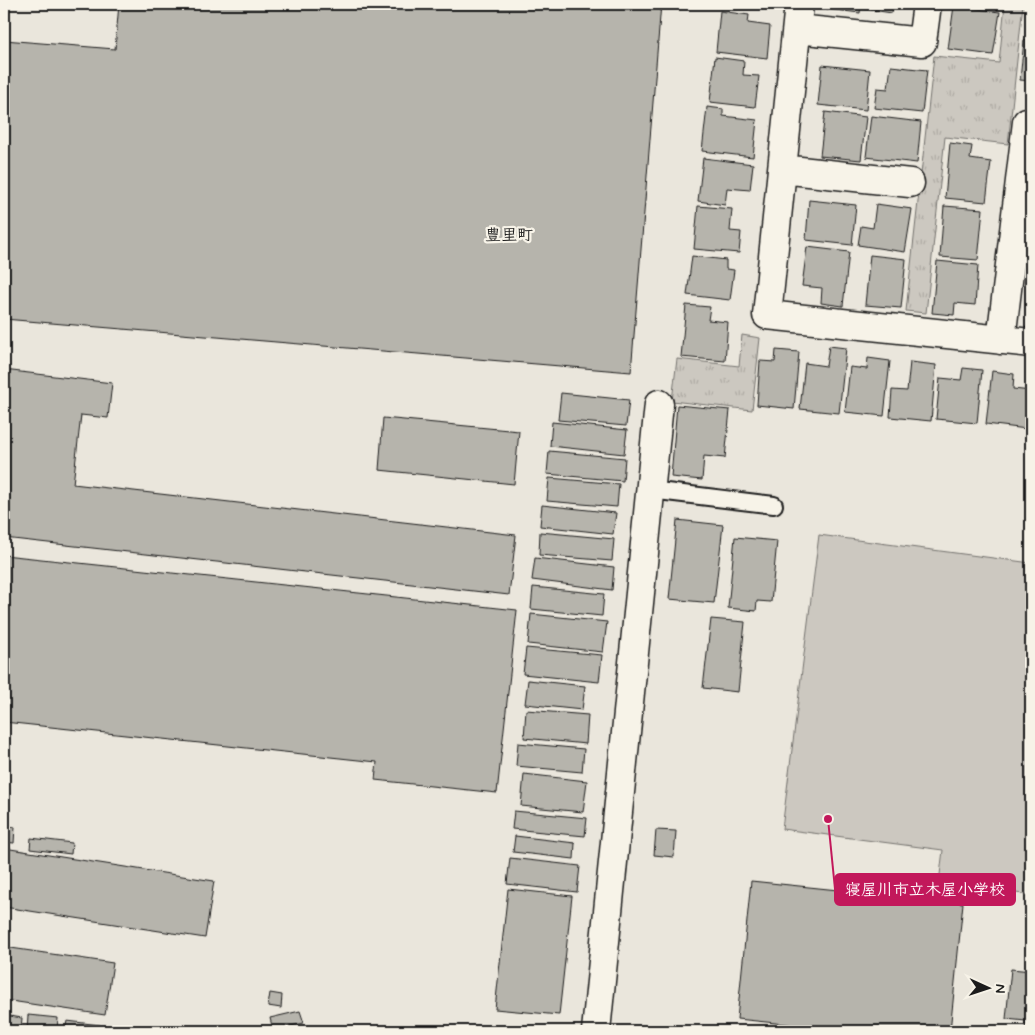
<svg xmlns="http://www.w3.org/2000/svg" width="1035" height="1035" viewBox="0 0 1035 1035" font-family="Mynerve,'Klee One',sans-serif">
<style>
.park{fill:url(#park-tufts);stroke:#74726e}
.pitch{fill:#ccc8c0;stroke:#74726e}
.building{fill:#b6b4ac;stroke:#1c1c1c}
.lines{fill:none;stroke-linecap:round;stroke-linejoin:round}
.lane-casing{stroke:#1c1c1c;stroke-width:20}
.street-casing{stroke:#1c1c1c;stroke-width:31}
.lane{stroke:#f7f3e8;stroke-width:16}
.street{stroke:#f7f3e8;stroke-width:28}
.labels{text-anchor:middle;dominant-baseline:central;stroke-width:4.5;stroke-linejoin:round;paint-order:stroke}
.neighbourhood-label{font-size:16px;font-weight:bold;fill:#1c1c1c;stroke:#f7f3e8}
.leader{fill:none;stroke:#c2185b;stroke-width:2}
.callout-dot{fill:#c2185b;stroke:#f7f3e8;stroke-width:2}
.callout{fill:#c2185b;stroke:#c2185b;stroke-width:2}
.callout-label{font-size:16px;text-anchor:middle;font-weight:bold;fill:#fff}
</style>
<defs>
<pattern id="park-tufts" width="24" height="20" patternUnits="userSpaceOnUse" patternTransform="scale(1.25)"><rect width="24" height="20" fill="#ccc8c0"/><path d="M3 7l-1-3M5 7V3M7 7l1-3M15 17l-1-3M17 17v-4M19 17l1-3" fill="none" stroke="#afaba4"/></pattern>
</defs>
<rect width="100%" height="100%" fill="#eae6dc"/>
<filter id="ink" filterUnits="userSpaceOnUse"><feTurbulence type="fractalNoise" baseFrequency=".02" numOctaves="2"/><feDisplacementMap in="SourceGraphic" scale="10" xChannelSelector="R" yChannelSelector="G"/><feConvolveMatrix kernelMatrix="1 2 1 2 8 2 1 2 1" color-interpolation-filters="sRGB"/></filter>
<g filter="url(#ink)">
<path class="park" d="M1005,4H1023L1008,144L945,137L926,313L906,311L934,56L999,63Z
M742,335L760,338L752,410L672,401L677,359L739,366Z"/>
<path class="pitch" d="M819,535L1031,563V895L939,883L943,850L782,829Z"/>
<path class="building" d="M119,4H661L631,372L4,319V40L115,49Z
M723,4H752V8Z
M827,4H861L860,13L827,9Z
M866,4H893L892,13L865,9Z
M1029,4H1031V34L1026,33Z
M954,6L1000,12L993,55L948,49Z
M720,11L749,15L748,23L770,26L767,58L716,52Z
M1024,40H1031V81L1020,80Z
M715,57L744,61L743,75L759,76L755,107L710,102Z
M822,65L870,70L866,110L818,105Z
M891,66L927,70L922,113L874,108L877,88L888,89Z
M707,107L723,109V116L757,120L753,157L702,151Z
M825,112L866,117L861,160L820,156Z
M871,116L921,122L917,163L866,157Z
M950,143L972,146L970,159L991,162L986,202L945,198Z
M703,158L753,164L750,190L727,188L725,205L698,201Z
M809,200L856,205L852,245L806,240Z
M876,204L912,209L905,252L858,245L861,226L873,228Z
M698,206L732,209L730,231L741,232L739,253L694,249Z
M944,206L983,209L978,260L940,257Z
M807,247L849,252L843,306L821,303L822,288L802,286Z
M870,255L906,259L901,308L865,305Z
M692,256L726,260V269L734,270L730,300L687,295Z
M937,261L978,265L975,305L955,303L954,315L932,313Z
M686,305L710,307L708,320L728,322L725,361L681,357Z
M829,346L846,348L839,413L800,409L805,363L826,366Z
M776,350L799,352L794,409L757,405L760,361L775,362Z
M868,358L890,361L884,416L845,412L850,367L867,369Z
M910,362L936,365L931,421L890,417L892,390L907,391Z
M963,368L982,370L977,423L936,419L940,378L961,380Z
M4,370L112,383L108,418L81,415L73,484L516,535L509,595L4,538Z
M992,371L1014,374L1013,389L1031,391L1027,429L986,424Z
M561,393L629,400L626,426L558,420Z
M677,405L730,410L725,458L704,456L702,480L671,477Z
M383,418L519,431L514,484L379,470Z
M552,422L627,430L624,454L550,446Z
M549,451L625,458L623,481L547,474Z
M549,478L619,484L617,507L547,501Z
M542,505L616,513L613,534L540,526Z
M677,520L723,525L714,603L669,599Z
M540,532L614,539L612,561L539,555Z
M735,537L777,541L771,602L757,601L756,611L728,608Z
M4,555L517,610L497,793L375,780L377,762L4,722Z
M535,558L614,567L612,590L532,580Z
M533,587L604,594L602,616L531,609Z
M531,614L607,622L603,652L528,644Z
M711,619L745,622L738,692L703,688Z
M526,648L602,655L599,682L523,674Z
M528,680L585,686L582,710L525,704Z
M526,710L588,715L586,744L524,738Z
M518,743L584,749L582,772L516,766Z
M524,774L587,781L583,812L521,806Z
M514,811L587,818L585,836L512,829Z
M4,825L15,827L14,843L4,842Z
M656,830L676,831L674,857L654,855Z
M515,836L575,843L574,859L513,852Z
M31,838L72,843L71,854L30,849Z
M4,848L214,881L205,938L4,907Z
M510,858L580,866L577,892L507,884Z
M751,881L963,903L950,1031H854L737,1019Z
M508,889L572,896L559,1015L495,1009Z
M4,947L113,963L105,1015L4,1000Z
M1011,969L1031,971V1030L1025,1029L1026,1021L1006,1019Z
M270,993L282,995L281,1008L268,1006Z
M300,1011L304,1023L273,1030L270,1018Z
M4,1015L22,1018L21,1029L4,1026Z
M28,1015L58,1018L57,1031H27Z
M67,1021L100,1025L99,1031H65Z
M227,1026L254,1031H226Z"/>
<g class="lines">
<g class="lane-casing">
<path id="lane" d="M650,490L774,505"/>
</g>
<g class="street-casing">
<path id="street" d="M799,4L767,315L1031,343
M797,29L922,42L927,4
M782,169L910,183
M1001,340L1027,122L1031,123
M596,1031L659,404"/>
</g>
<use href="#lane" class="lane"/>
<use href="#street" class="street"/>
</g>
</g>
<g class="labels">
<g class="neighbourhood-label">
<text x="509" y="235">豊里町</text>
</g>
</g>
<path class="leader" d="M828 819L835 889"/>
<circle class="callout-dot" cx="828" cy="819" r="5"/>
<rect class="callout" x="835" y="874" width="180" height="31" rx="5"/>
<g class="callout-label">
<text x="925" y="895">寝屋川市立木屋小学校</text>
</g>
<rect width="1035" height="1035" fill="none" stroke="#f7f3e8" stroke-width="20"/>
<rect x="10" y="10" width="1015" height="1015" fill="none" stroke="#1c1c1c" stroke-width="2" filter="url(#ink)"/>
<g transform="translate(988 988) rotate(93)" stroke="#f7f3e8" stroke-width="4" paint-order="stroke">
<path d="M0-4L9 19L0 12L-9 19Z" fill="#1c1c1c"/>
<text y="-8" font-size="14" font-weight="bold" text-anchor="middle" fill="#1c1c1c">N</text>
</g>
</svg>
